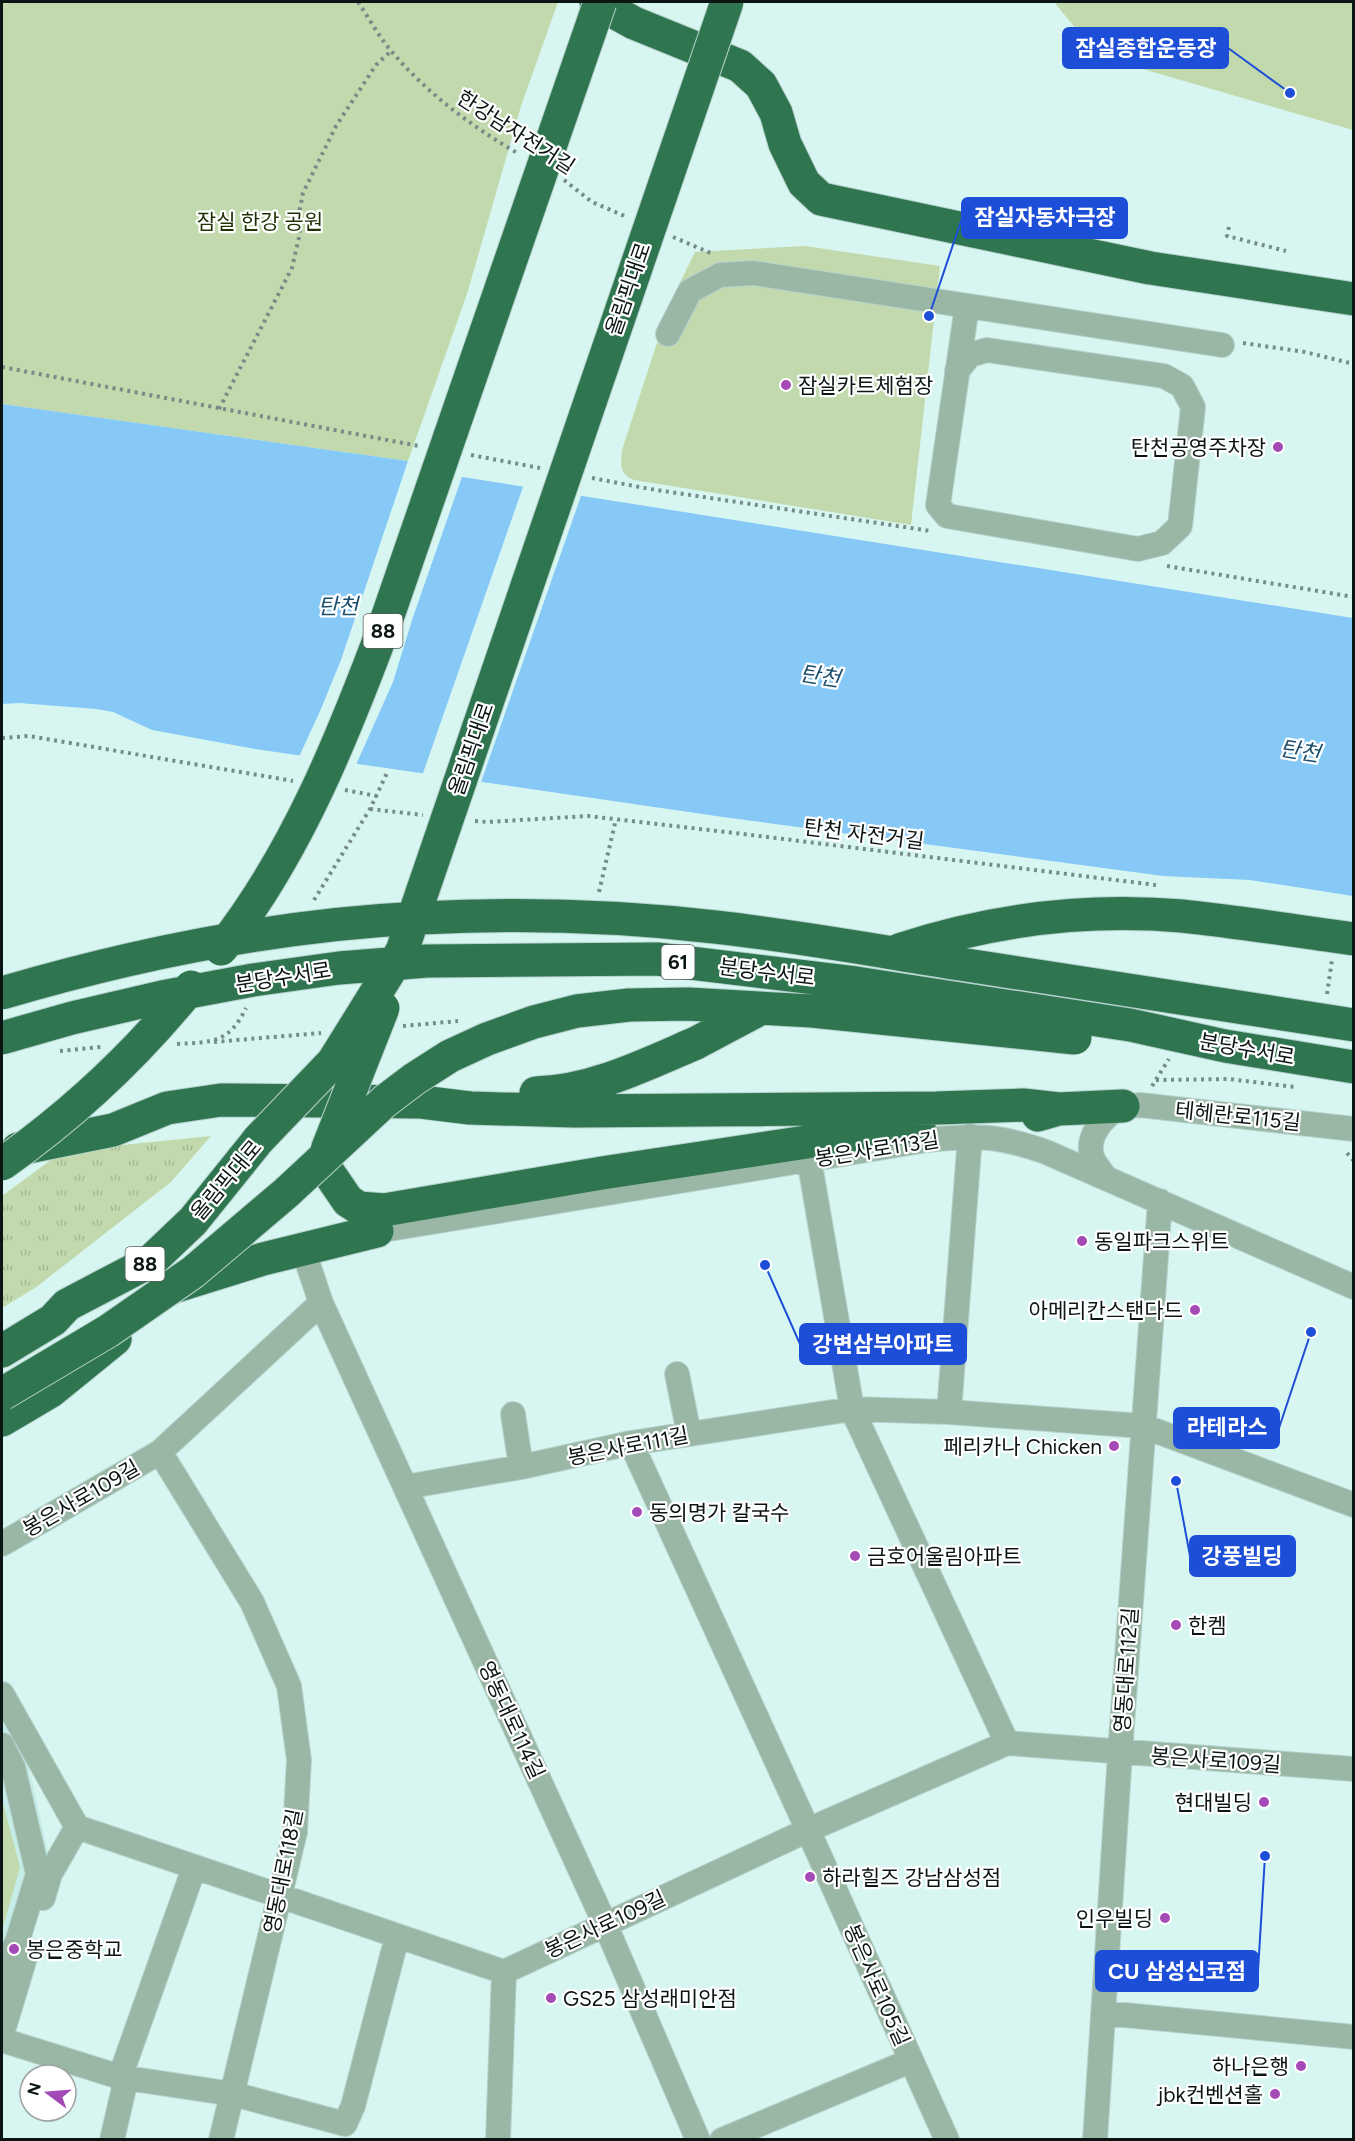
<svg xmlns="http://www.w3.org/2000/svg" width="1355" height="2141" viewBox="0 0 1355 2141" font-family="Figtree,'Noto Sans KR',sans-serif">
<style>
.built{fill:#c5ede7}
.grass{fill:url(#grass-tufts)}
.park{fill:#c1d9ac}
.water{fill:#86c9f6}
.pier{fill:#d8f6f1}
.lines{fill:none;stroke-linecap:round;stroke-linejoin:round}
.minor-casing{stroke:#b7d2ce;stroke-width:26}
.highway-casing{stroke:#b7d2ce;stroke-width:35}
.path{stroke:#778c88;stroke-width:4;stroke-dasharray:3 4.5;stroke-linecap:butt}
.minor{stroke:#99b7a4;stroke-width:24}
.highway{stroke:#2f7650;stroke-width:33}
.highway-bridge-casing{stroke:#b7d2ce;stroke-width:35;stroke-linecap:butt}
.highway-bridge{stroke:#2f7650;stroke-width:33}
.poi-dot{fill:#a34ab6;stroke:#fff;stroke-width:2}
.labels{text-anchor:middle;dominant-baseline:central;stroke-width:4.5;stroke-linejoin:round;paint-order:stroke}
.shield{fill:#fff;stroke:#545c5a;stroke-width:1.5}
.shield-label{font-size:20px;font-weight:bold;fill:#0b1614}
.street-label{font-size:21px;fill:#0b1614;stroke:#fff}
.park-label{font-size:21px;fill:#1e3203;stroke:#fff}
.poi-label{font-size:21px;fill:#0b1614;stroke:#fff;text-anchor:start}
.water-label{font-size:22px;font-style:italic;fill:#1d4f6e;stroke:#fff}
.leader{fill:none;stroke:#1d4ed8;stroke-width:2}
.callout-dot{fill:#1d4ed8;stroke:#fff;stroke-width:2}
.callout{fill:#1d4ed8;stroke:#1d4ed8;stroke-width:2}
.callout-label{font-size:22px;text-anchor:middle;font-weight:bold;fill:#fff}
</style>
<defs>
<pattern id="grass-tufts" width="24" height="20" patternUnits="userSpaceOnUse" patternTransform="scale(1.5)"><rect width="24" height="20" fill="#c1d9ac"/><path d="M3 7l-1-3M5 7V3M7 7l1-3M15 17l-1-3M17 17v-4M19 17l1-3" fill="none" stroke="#a4ba93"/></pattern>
</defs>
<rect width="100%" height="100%" fill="#d8f6f1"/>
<path class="built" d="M2,1710L26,1754L51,1866L2,2032Z"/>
<path class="grass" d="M211,1136L171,1182L35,1288L2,1308V1196L63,1151Z"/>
<path class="park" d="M2,2H558L521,106L467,294L408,461L2,404Z
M1054,2H1353V130L1098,56Z
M805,246L940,266L911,525L634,480C619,475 621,463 622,450L670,303L695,252Z
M2,1799L20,1867L2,1931Z"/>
<path class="water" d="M2,404L408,461L406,468L1353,618V896L1250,880L1163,876L723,817L255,749L152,730L113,712L96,709L19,703L2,704Z"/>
<path class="pier" d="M409,458L411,461L410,466L463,474L413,617L393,682L355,767L298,759L321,709L341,660Z
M524,484L582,493L480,785L422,776Z"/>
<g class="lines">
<g class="minor-casing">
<path id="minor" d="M668,334L690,291L720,275L753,273L1222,345
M957,371L970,355L987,350L1164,376L1182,386L1193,407L1180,526L1162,543L1138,549L947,516L938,505L967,306
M809,1159L852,1409L1007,1743
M1105,1177C1101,1171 1095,1164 1092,1157C1086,1136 1103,1116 1121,1107C1126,1105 1134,1106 1140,1105L1354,1129
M377,1231L927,1140C976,1135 998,1135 1046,1152L1354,1287
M303,1249L321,1303L605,1924L698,2140
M677,1374L689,1434
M949,1412L970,1136
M513,1414L521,1467
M631,1443L808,1830L947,2140
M160,1452L252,1602L289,1686L299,1760L295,1832L221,2140
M405,1487L521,1467L631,1443L852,1409L949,1412L1143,1426L1354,1505
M2,1544L160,1452L321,1303
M2,1694L77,1827L504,1972L808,1830L1007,1743L1354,1769
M2,1745L13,1767L38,1874L18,1939L2,1976
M43,1898L50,1874L77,1827
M1103,2013L1354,2037
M2,2034L27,1951
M2,2040L120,2077L233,2094L345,2124L353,2106L397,1937
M112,2140L124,2088L120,2077L194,1868
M498,2140L504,1972
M722,2140L910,2061
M1095,2140L1120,1753L1160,1201"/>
</g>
<g class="highway-casing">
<path id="highway" d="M596,2L634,23L740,66L761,85L776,113L785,144L804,183L821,199L1150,268L1354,299
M536,1093C593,1091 645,1065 696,1043
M1038,1115L1059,1109L1123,1106
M18,1149L113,1130L167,1108L221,1100L421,1102L470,1108L574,1111L937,1108L1023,1105L1059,1109
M322,1163L348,1201L359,1208L384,1210L602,1173L919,1125
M173,1287L263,1259L377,1231
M2,1351L53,1320L67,1305L151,1261L193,1221L259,1139
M2,1420L51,1391L115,1339"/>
</g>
<path class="path" d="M358,2C369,18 379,37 392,52C428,94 471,126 519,154
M564,180L592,202L627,217
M1229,227L1227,236L1286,251
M673,237L713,254
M1243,343L1305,352L1354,364
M2,367L419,446
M219,409L292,268L300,233L299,213L303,193L336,126L376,65L391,51
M471,455L540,468
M592,478L650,489L931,531
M1167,566L1354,597
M2,738L29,736L293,781
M345,790L377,796
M370,809L423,815
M475,821L487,822L588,816L743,834L1156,885
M599,892L616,819
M314,900L370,809L387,773
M1327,994L1332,960
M403,1026L458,1021
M214,1042L321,1033
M177,1044C213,1042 229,1043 246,1008
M60,1051L101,1047
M1156,1080L1229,1079L1295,1087
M1152,1086L1169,1059
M1347,1153L1354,1161"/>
<use href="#minor" class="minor"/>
<use href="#highway" class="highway"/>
<g class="highway-bridge-casing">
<path id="highway-bridge" d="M221,949C296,854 342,739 384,627L600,2
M899,950C990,920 1086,908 1182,916C1239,922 1296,931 1354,939
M2,993C138,953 277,925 420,918C516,913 619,916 715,927C797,936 878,951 960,964C1091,984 1222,1005 1354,1025
M2,1038L72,1018L162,997L253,980L339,968L427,961L657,959L856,983L1130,1025L1225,1046L1354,1067
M696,1043L760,1009
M259,1139L333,1062L402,951L727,2
M327,1150L383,1008
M2,1164C73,1114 136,1055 191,987
M2,1394L108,1331L193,1272L286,1193L385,1101L414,1079L450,1056L487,1039L534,1022L577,1011L629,1005L688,1004L812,1011L1075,1038"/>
</g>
<use href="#highway-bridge" class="highway-bridge"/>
</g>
<g class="poi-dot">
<circle cx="786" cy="385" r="6"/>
<circle cx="1278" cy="447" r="6"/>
<circle cx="1082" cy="1241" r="6"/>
<circle cx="1195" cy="1310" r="6"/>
<circle cx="1114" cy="1446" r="6"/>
<circle cx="637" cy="1512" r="6"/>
<circle cx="855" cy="1556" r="6"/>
<circle cx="1176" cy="1625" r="6"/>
<circle cx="1264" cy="1802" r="6"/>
<circle cx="810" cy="1877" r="6"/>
<circle cx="1165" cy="1918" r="6"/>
<circle cx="14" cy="1949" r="6"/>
<circle cx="551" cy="1998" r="6"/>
<circle cx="1301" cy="2066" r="6"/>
<circle cx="1275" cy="2094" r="6"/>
</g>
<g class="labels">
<g class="shield">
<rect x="363.5" y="614" width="39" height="34" rx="4.5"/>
<rect x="661.5" y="945" width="33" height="34" rx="4.5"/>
<rect x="125.5" y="1247" width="39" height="34" rx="4.5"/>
</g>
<g class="shield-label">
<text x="383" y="631">88</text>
<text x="678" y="962">61</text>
<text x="145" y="1264">88</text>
</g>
<g class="street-label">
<text transform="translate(516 132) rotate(33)">한강남자전거길</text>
<text transform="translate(628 289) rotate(-71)">올림픽대로</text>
<text transform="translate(471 749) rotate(-71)">올림픽대로</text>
<text transform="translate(864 834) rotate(7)">탄천 자전거길</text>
<text transform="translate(767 972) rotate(7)">분당수서로</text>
<text transform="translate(283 977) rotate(-9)">분당수서로</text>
<text transform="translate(1247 1049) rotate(10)">분당수서로</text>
<text transform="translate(1238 1116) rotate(6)">테헤란로115길</text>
<text transform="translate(877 1149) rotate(-9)">봉은사로113길</text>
<text transform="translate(226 1180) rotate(-50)">올림픽대로</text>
<text transform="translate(628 1446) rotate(-11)">봉은사로111길</text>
<text transform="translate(81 1498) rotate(-30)">봉은사로109길</text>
<text transform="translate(1126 1670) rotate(-86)">영동대로112길</text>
<text transform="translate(512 1720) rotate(65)">영동대로114길</text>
<text transform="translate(1216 1760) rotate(4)">봉은사로109길</text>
<text transform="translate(283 1871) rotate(-79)">영동대로118길</text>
<text transform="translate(605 1924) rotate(-25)">봉은사로109길</text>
<text transform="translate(877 1985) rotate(66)">봉은사로105길</text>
</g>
<g class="park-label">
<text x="260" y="221">잠실 한강 공원</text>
</g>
<g class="poi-label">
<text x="798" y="385">잠실카트체험장</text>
<text x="1266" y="447" text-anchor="end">탄천공영주차장</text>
<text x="1094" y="1241">동일파크스위트</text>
<text x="1183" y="1310" text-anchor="end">아메리칸스탠다드</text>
<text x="1102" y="1446" text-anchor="end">페리카나 Chicken</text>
<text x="649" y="1512">동의명가 칼국수</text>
<text x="867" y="1556">금호어울림아파트</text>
<text x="1188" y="1625">한켐</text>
<text x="1252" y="1802" text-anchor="end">현대빌딩</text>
<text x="822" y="1877">하라힐즈 강남삼성점</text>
<text x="1153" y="1918" text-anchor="end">인우빌딩</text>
<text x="26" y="1949">봉은중학교</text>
<text x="563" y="1998">GS25 삼성래미안점</text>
<text x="1289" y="2066" text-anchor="end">하나은행</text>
<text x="1263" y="2094" text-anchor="end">jbk컨벤션홀</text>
</g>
<g class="water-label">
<text x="338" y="606">탄천</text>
<text transform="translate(820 676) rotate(9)">탄천</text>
<text transform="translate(1300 751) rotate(9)">탄천</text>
</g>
</g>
<path class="leader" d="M1290 93L1228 48M929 316L962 218M765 1265L800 1344M1311 1332L1279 1428M1176 1481L1190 1556M1265 1856L1258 1971"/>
<g class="callout-dot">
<circle cx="1290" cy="93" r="6"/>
<circle cx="929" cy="316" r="6"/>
<circle cx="765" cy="1265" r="6"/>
<circle cx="1311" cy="1332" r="6"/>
<circle cx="1176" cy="1481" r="6"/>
<circle cx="1265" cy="1856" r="6"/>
</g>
<g class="callout">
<rect x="1063" y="28" width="165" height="40" rx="6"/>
<rect x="962" y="198" width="165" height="40" rx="6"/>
<rect x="800" y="1324" width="166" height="40" rx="6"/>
<rect x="1174" y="1408" width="105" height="40" rx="6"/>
<rect x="1190" y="1536" width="105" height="40" rx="6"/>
<rect x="1096" y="1951" width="162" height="40" rx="6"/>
</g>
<g class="callout-label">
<text x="1146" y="56">잠실종합운동장</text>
<text x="1045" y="225">잠실자동차극장</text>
<text x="883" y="1352">강변삼부아파트</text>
<text x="1227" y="1435">라테라스</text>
<text x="1242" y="1564">강풍빌딩</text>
<text x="1177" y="1979">CU 삼성신코점</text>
</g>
<rect width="1355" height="2141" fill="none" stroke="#0b1614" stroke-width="6"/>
<g transform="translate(48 2093) rotate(286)"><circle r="28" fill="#ffffff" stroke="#9da2a1" stroke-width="1.5"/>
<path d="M0-4.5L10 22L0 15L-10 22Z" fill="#a34ab6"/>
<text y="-9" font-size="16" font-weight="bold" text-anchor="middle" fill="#0b1614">N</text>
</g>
</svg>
